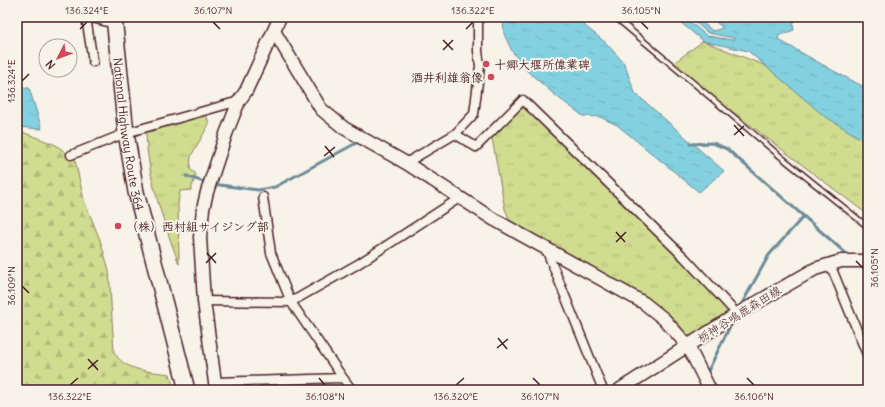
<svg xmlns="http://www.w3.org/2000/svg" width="885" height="407" viewBox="0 0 885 407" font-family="Delius,'Klee One',sans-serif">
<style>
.grass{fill:url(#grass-tufts);stroke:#8d7e5d}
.forest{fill:url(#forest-firs);stroke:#8d7e5d}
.water{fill:url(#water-ripples);stroke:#6c8a98}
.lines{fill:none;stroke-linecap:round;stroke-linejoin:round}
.stream{stroke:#6c8a98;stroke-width:3}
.lane-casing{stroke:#4a1f2b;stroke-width:7}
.street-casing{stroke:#4a1f2b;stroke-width:11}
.secondary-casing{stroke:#4a1f2b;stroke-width:15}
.highway-casing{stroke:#4a1f2b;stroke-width:18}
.lane{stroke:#f7f3e8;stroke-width:4}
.street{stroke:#f7f3e8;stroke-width:8}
.secondary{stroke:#f7f3e8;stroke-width:12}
.highway{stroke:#f7f3e8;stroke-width:15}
.ticks{fill:none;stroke:#4a1f2b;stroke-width:1.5}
.poi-dot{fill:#d1495b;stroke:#f7f3e8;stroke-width:1.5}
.labels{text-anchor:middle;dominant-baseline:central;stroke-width:4;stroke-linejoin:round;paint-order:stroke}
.poi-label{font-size:12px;font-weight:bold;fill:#4a1f2b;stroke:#f7f3e8;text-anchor:start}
.street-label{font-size:12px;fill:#4a1f2b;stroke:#f7f3e8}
.neatline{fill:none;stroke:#4a1f2b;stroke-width:1.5}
.ticks-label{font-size:10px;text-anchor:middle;fill:#4a1f2b}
</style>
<defs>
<pattern id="grass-tufts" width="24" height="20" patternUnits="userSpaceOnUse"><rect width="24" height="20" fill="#d0dc8f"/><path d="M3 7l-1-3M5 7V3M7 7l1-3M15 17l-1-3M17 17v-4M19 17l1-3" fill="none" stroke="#b4bc7c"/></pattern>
<pattern id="forest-firs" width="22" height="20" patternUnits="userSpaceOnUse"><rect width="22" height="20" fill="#d0dc8f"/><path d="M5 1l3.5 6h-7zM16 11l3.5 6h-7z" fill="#b4bc7c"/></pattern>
<pattern id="water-ripples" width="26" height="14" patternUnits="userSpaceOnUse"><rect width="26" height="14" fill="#83d1e0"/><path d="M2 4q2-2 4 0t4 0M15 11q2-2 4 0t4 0" fill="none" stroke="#73b3c0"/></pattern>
</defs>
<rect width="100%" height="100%" fill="#f7f3e8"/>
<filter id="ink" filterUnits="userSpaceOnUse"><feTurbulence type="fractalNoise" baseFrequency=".025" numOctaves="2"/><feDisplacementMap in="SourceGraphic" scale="8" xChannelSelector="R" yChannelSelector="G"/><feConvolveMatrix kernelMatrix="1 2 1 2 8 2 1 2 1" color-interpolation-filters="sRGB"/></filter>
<g filter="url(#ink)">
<path class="grass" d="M703,41L766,66L868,127V215L671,65Z
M523,100L737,314L688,346L664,319L513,227L505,209L491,133Z
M205,110L209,124L191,156L190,169L196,174L191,190L180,191L178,204L179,264C163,220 146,174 146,127Z"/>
<path class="forest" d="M17,130L56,145L75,160L84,200L100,240L109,270L114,352C125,372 150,371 170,374L174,390H17Z"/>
<path class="water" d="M503,17H574L606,43L624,63L635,93L724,171L699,192L617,125L600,117L583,116L556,96L525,69L512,51L504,34Z
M674,17H684L707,36L733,40L734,38L708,33L689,17H695L713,31L723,28L710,17H796L793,25L794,30L778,36L779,40L832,70L868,89V143L823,115L748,51L703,41Z
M17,88H29L42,129L17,127Z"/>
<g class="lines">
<path class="stream" d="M690,144L713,143L727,149L850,257
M186,176L207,183
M212,184L258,190L275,187L360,141
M860,265L868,272
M740,307L769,255L803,217
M706,375L732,322
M699,390L702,383"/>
<g class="lane-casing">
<path id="lane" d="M615,17L780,156L868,227"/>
</g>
<g class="street-casing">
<path id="street" d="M86,17L93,62
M88,17L115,24
M455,134L474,114L480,66L478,51V17
M71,155L126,133L239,101
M406,163L455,134L476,147L523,100L685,258L737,314
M263,197L271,253L291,302L343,378
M546,249L603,390
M830,264L868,357
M204,301L291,302L358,264L461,197
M216,382L343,378L352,390"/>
</g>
<g class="secondary-casing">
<path id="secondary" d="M274,31L321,109L344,128L406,163L493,219L644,303L664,319L688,346L710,390
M216,390L204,301L200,237L203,209L207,192L226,134L239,101L246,91L280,17
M619,390L737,314L815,269L841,261H868"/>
</g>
<g class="highway-casing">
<g id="highway">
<path id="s1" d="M114,17L126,133L136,192L187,390"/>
</g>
</g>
<use href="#lane" class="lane"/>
<use href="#street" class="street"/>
<use href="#secondary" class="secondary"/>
<use href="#highway" class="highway"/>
</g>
</g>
<path class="ticks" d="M213,22L220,29M641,22L648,29M80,29L87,22M466,29L473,22M443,40L453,50M443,50L453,40M22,81L29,74M734,125L744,136M734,135L744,126M325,146L334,157M324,156L335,147M616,232L625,242M616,242L626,232M207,253L216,263M856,261L863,268M206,263L216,253M22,286L29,293M498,338L507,349M497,348L508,339M88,359L98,370M88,369L98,360M319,378L325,385M533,378L540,385M747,378L754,385M70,385L78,378M456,385L464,378"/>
<g class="poi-dot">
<circle cx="486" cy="64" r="4"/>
<circle cx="491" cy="77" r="4"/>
<circle cx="118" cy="226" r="4"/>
</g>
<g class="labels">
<g class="poi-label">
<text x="494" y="64">十郷大堰所偉業碑</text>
<text x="483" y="77" text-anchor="end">酒井利雄翁像</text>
<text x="126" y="226">（株）西村組サイジング部</text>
</g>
<g class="street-label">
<text stroke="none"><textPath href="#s1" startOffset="118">National Highway Route 364</textPath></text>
<text transform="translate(739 314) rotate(-32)">栃神谷鳴鹿森田線</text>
</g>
</g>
<rect width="885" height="407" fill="none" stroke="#f7f3e8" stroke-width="44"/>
<g transform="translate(58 58) rotate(228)"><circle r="19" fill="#f7f3e8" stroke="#b29e9c"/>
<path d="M0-3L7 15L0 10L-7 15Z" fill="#d1495b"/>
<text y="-6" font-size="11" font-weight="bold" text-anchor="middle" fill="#4a1f2b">N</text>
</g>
<rect x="22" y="22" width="841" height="363" class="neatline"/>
<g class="ticks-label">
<text x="87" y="14">136.324°E</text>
<text x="213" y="14">36.107°N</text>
<text x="473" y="14">136.322°E</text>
<text x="641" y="14">36.105°N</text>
<text transform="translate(11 81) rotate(-90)" y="4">136.324°E</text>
<text transform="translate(874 268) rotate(-90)" y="4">36.105°N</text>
<text transform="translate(11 286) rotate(-90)" y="4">36.109°N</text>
<text x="70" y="400">136.322°E</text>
<text x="325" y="400">36.108°N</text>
<text x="456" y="400">136.320°E</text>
<text x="540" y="400">36.107°N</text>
<text x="754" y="400">36.106°N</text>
</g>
</svg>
